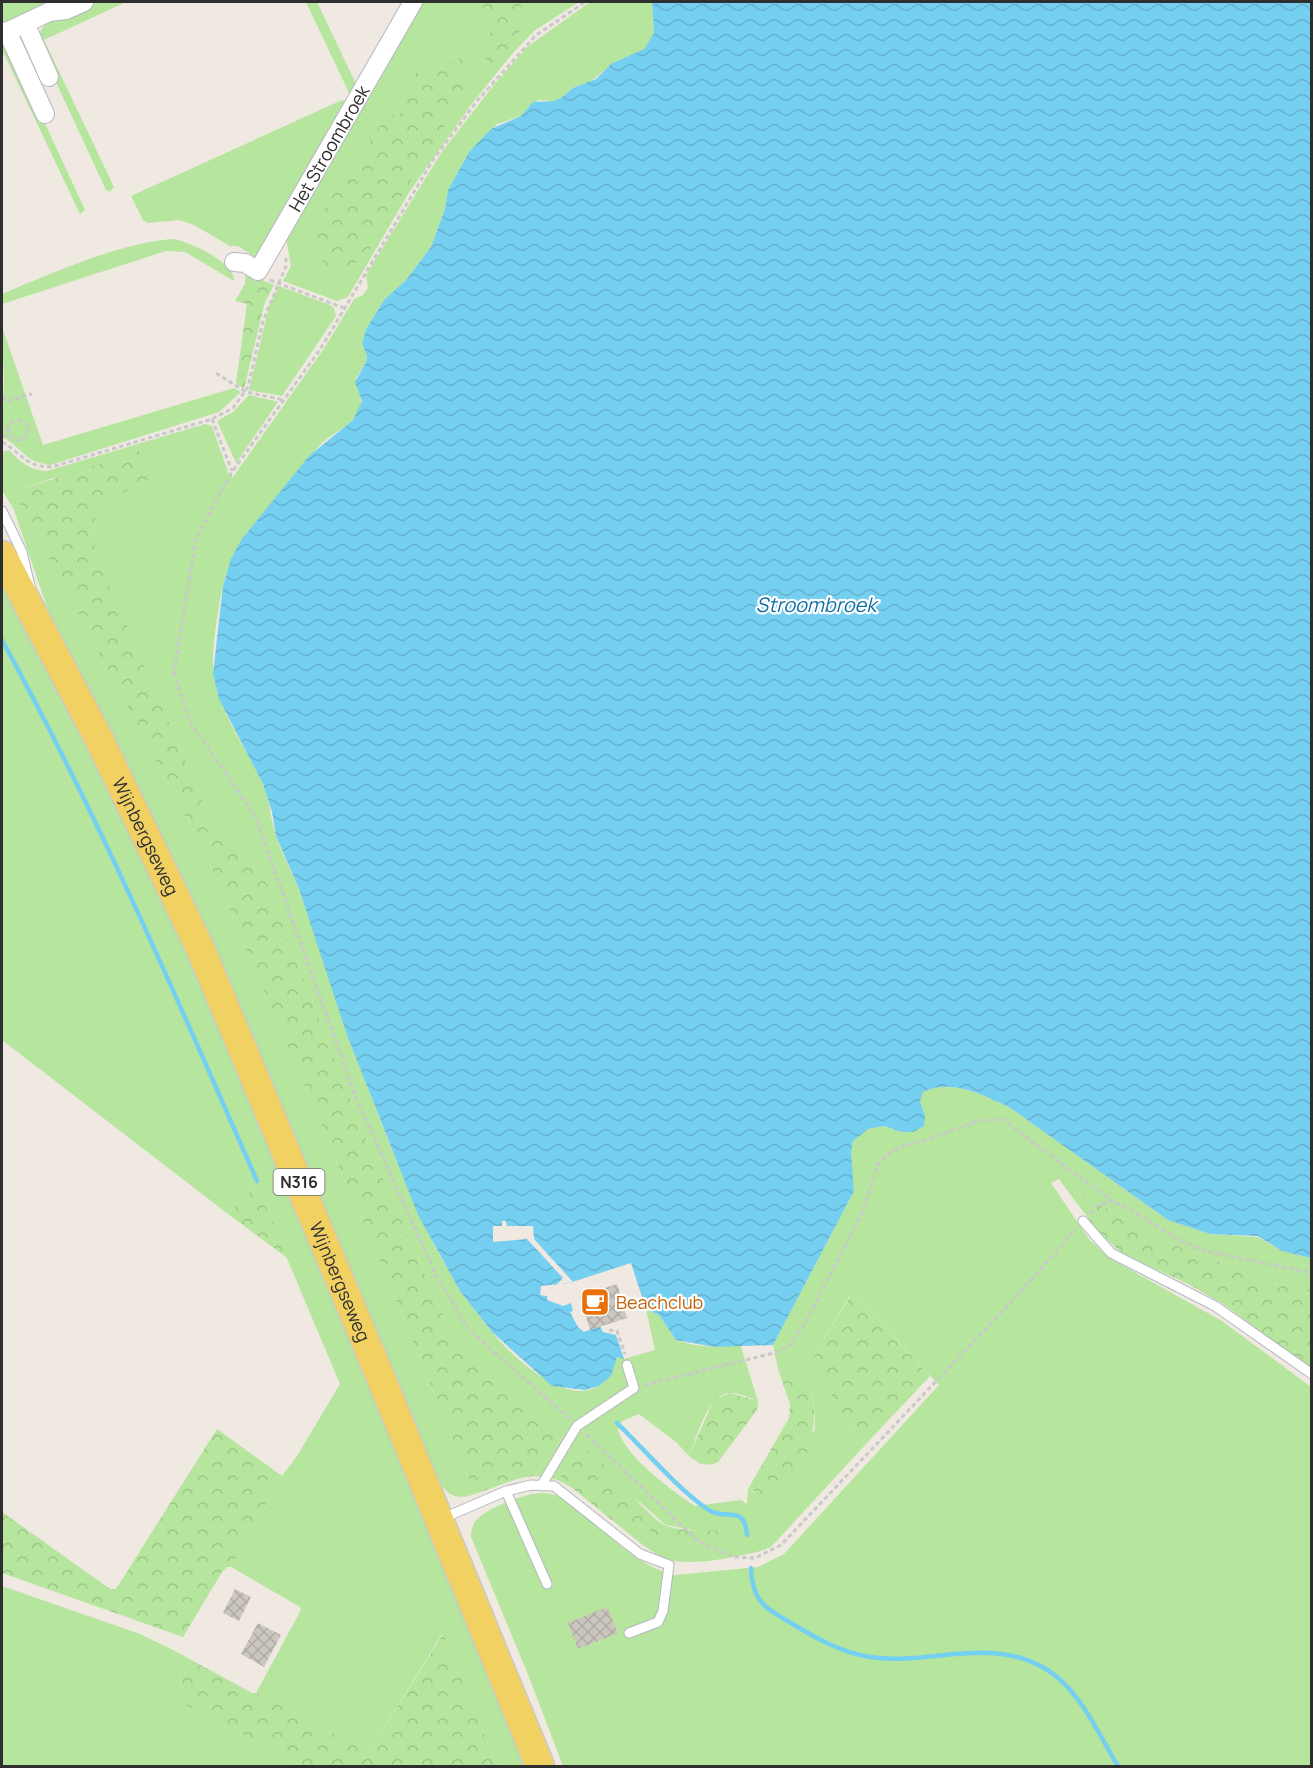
<svg xmlns="http://www.w3.org/2000/svg" width="1313" height="1768" viewBox="0 0 1313 1768" font-family="Manrope,sans-serif">
<style>
.grass{fill:#b6e59e}
.forest{fill:url(#forest-crowns)}
.water{fill:url(#water-waves)}
.pier{fill:#efe9e1}
.lines{fill:none;stroke-linecap:round;stroke-linejoin:round}
.stream{stroke:#75cff0;stroke-width:4.5}
.building{fill:url(#building-cross-hatch)}
.lane-casing{stroke:#b4b7c1;stroke-width:11}
.street-casing{stroke:#b4b7c1;stroke-width:20}
.primary-casing{stroke:#c9c9c9;stroke-width:31}
.path{stroke:#c9c9c9;stroke-width:3;stroke-dasharray:4.5 3;stroke-linecap:butt}
.lane{stroke:#fff;stroke-width:9}
.street{stroke:#fff;stroke-width:18}
.primary{stroke:#f2d163;stroke-width:28}
.labels{text-anchor:middle;dominant-baseline:central;stroke-width:4.5;stroke-linejoin:round;paint-order:stroke}
.shield{fill:#fff;stroke:#6d6d6d;stroke-width:1.5}
.shield-label{font-size:16px;font-weight:bold;fill:#2e2e2e}
.street-label{font-size:18px;fill:#2e2e2e;stroke:#fff}
.food-label{font-size:18px;fill:#c56008;stroke:#fff;text-anchor:start}
.water-label{font-size:20px;font-style:italic;fill:#0d6fa3;stroke:#fff}
</style>
<defs>
<pattern id="forest-crowns" width="20" height="18" patternUnits="userSpaceOnUse" patternTransform="scale(1.5)"><rect width="20" height="18" fill="#b6e59e"/><path d="M2 6a3 3 0 1 1 6 0M12 15a3 3 0 1 1 6 0" fill="none" stroke="#9dc588"/></pattern>
<pattern id="water-waves" width="16" height="10" patternUnits="userSpaceOnUse" patternTransform="scale(1.5)"><rect width="16" height="10" fill="#75cff0"/><path d="M0 5q4-4 8 0t8 0" fill="none" stroke="#66b2ce"/></pattern>
<pattern id="building-cross-hatch" width="8" height="8" patternUnits="userSpaceOnUse" patternTransform="scale(1.5)"><rect width="8" height="8" fill="#cbc7bf"/><path d="M0 0l8 8M0 8l8-8" fill="none" stroke="#afaba4"/></pattern>
</defs>
<rect width="100%" height="100%" fill="#efe9e1"/>
<path class="grass" d="M2,2H51L2,24Z
M96,2H126L44,40L114,187L110,192L106,190L48,65L40,34C45,11 81,24 96,2Z
M306,2H317L357,86L351,97Z
M417,2H579L534,31L511,55L471,105L410,191L348,297L337,301L283,281L291,266L286,238Z
M590,2H652L654,33L644,49L606,69L590,82L573,88L562,97L554,101L539,100L529,106L521,116L497,124L469,152L448,190L445,209L431,247L406,280L384,300L366,329L362,344L367,356L366,362L356,378C356,389 364,398 360,408C353,426 333,432 320,445C310,455 302,468 293,479C265,511 232,543 223,586C218,607 210,659 214,678C222,718 248,749 263,785C271,802 270,821 277,838C283,856 292,872 299,890C326,965 350,1042 379,1117C411,1197 433,1257 486,1325C514,1361 593,1434 617,1357L624,1359L655,1350L646,1309L659,1315L676,1340L694,1345L715,1347L737,1344L741,1347L758,1401C750,1398 740,1393 730,1393C706,1395 697,1438 689,1456L676,1442L639,1414L622,1421L618,1430C626,1457 672,1491 695,1506L741,1500L747,1504L748,1489L755,1493L815,1430C814,1397 817,1376 778,1369L773,1345L854,1191L850,1152L853,1141L867,1129L884,1126L902,1132L925,1116L920,1101L923,1092C952,1078 982,1095 1009,1107L1168,1220L1210,1234L1258,1237L1282,1251L1311,1258V1289L1260,1281L1231,1266L1167,1242L1080,1194L1067,1190L1059,1179L1051,1183L1089,1239L1111,1259L1222,1321L1311,1387V1766H563L527,1672L471,1537C471,1533 472,1527 474,1523C481,1510 525,1493 541,1493C551,1493 559,1496 568,1499C600,1526 634,1566 675,1575L758,1567L784,1554L939,1385L855,1295H850L814,1356L840,1414L866,1444L771,1547L761,1551C735,1557 701,1565 674,1561C655,1557 638,1541 623,1529L636,1523L657,1535L685,1544L731,1537L666,1525L581,1451L558,1480L534,1476L563,1437V1432L461,1343L447,1324L367,1142L266,882C248,856 223,837 206,808L96,553C84,504 113,499 149,479L53,478L15,492L204,851L394,1295L475,1494C447,1504 442,1486 430,1464L222,965L133,775L52,622L14,510L2,490V452L9,450C21,463 30,470 47,471L205,424L212,426L229,475L233,477L325,347L354,299L363,295L368,288L366,275L441,153L493,86L527,47Z
M2,44L11,50L85,210L80,214L4,54L2,55Z
M342,100L348,103L258,259L238,246H230L194,225L179,220L148,223L143,220L131,196Z
M174,239C191,243 235,262 234,281L185,252L166,251L2,304V294C50,274 121,242 174,239Z
M279,286L330,305L334,308L336,316L282,396L249,390L269,306Z
M2,327L43,445L234,388L241,392L219,412L50,465C23,462 23,447 2,437L4,381Z
M249,395L278,402L236,463L217,421L233,412Z
M2,587L12,600L111,793L192,960L527,1766H497L442,1634L369,1752L256,1693L301,1610L300,1607L231,1567L282,1476L297,1456L340,1384L256,1185L228,1214L2,1040Z
M2,1586L140,1634L175,1651L185,1705L303,1766H2Z"/>
<path class="forest" d="M473,2H519L526,17L512,46L491,67L484,56L494,20L484,8Z
M463,57L470,65L463,94L368,253L350,268H327L313,246L326,203L386,118L402,113L407,93L420,64L436,70Z
M246,269L253,276L274,285L265,302L244,389L236,383L247,304L235,301L245,284Z
M139,451L150,479C113,499 84,504 96,553L206,808C223,837 248,856 266,882L367,1142L447,1324L461,1343L564,1432L563,1437L534,1476L520,1478L475,1494L394,1295L204,851L14,492Z
M256,1185L290,1260L228,1214Z
M1067,1190L1080,1194L1167,1242L1231,1266L1260,1281L1311,1289V1369L1223,1304L1190,1285L1123,1254L1101,1235Z
M851,1295H855L930,1376L866,1444L840,1414L814,1356Z
M778,1369C786,1371 794,1371 801,1376C811,1384 814,1397 814,1410C815,1445 800,1485 761,1494L748,1489L789,1418L790,1404Z
M730,1393L758,1401L757,1410L718,1462C705,1468 699,1463 689,1456L711,1406L716,1399Z
M217,1429L282,1476L231,1567H227L222,1572L183,1637L2,1573V1512L110,1589H116Z
M581,1450C603,1451 642,1516 667,1526C685,1532 708,1530 727,1531L732,1537L685,1544L668,1542L636,1523L623,1529L571,1487L558,1480Z
M443,1634L497,1766H303L185,1705L175,1651L252,1693H256L369,1752Z"/>
<path class="water" d="M652,2H1311V1258L1282,1251L1258,1236L1210,1234L1168,1220L1009,1107C982,1095 952,1078 923,1092L920,1101L925,1116L924,1126L913,1132H902L884,1126L868,1129L853,1141L851,1152L854,1191L773,1345L715,1347L676,1340L659,1315L646,1309L631,1263L569,1283L541,1286L540,1295L547,1296V1300L563,1306L571,1303L573,1311L570,1312L578,1327L584,1332L600,1326L603,1332L616,1335L624,1359L617,1357L611,1376L599,1386L585,1390L552,1386L492,1332L460,1291L418,1215L347,1035L299,889L276,836L272,812L263,784L219,699L213,674L223,586L231,559L241,540L309,456L353,420L362,401L355,382L366,362L367,356L362,344L366,329L384,300L406,280L431,247L445,209L448,190L469,152L491,129L521,116L533,102L554,101L562,97L573,88L596,79L611,64L644,49L654,33Z"/>
<path class="pier" d="M502,1221H506L507,1226H533L534,1239L573,1282L556,1285L563,1278L527,1239L493,1242V1226H502Z"/>
<g class="lines">
<path class="stream" d="M2,640C98,815 177,998 257,1181
M617,1423C646,1451 674,1485 707,1509C725,1522 745,1503 747,1535
M751,1568C752,1601 764,1607 791,1623C814,1637 842,1653 870,1657C931,1666 992,1634 1049,1671C1080,1691 1099,1735 1118,1766"/>
</g>
<path class="building" d="M617,1284L627,1318L590,1330L580,1296Z
M235,1589L251,1597L239,1621L223,1613Z
M607,1607L618,1633L578,1649L568,1623Z
M258,1623L281,1635L264,1667L241,1654Z"/>
<g class="lines">
<g class="lane-casing">
<path id="lane" d="M2,511L22,552L30,586
M1083,1221L1111,1253L1215,1306L1312,1374
M541,1486L577,1426L634,1388L627,1365
M506,1491L547,1584
M441,1519L506,1491L531,1485L554,1486L640,1554L669,1565L663,1611L658,1622L629,1633"/>
</g>
<g class="street-casing">
<g id="street">
<path d="M49,12L66,10L84,2"/>
<path d="M25,23L49,77"/>
<path d="M7,31L45,114"/>
<path d="M2,34L49,12L61,2"/>
<path id="s1" d="M234,262L245,263L258,271L413,2"/>
</g>
</g>
<g class="primary-casing">
<g id="primary">
<path id="s2" d="M2,555L100,741L200,948L378,1371L540,1766"/>
</g>
</g>
<path class="path" d="M270,280L344,308
M216,373L246,392L284,400
M2,396L8,401L32,394
M212,419L232,471
M8 430a10 10 0 1 1 20 0a10 10 0 1 1-20 0Z
M2,437L9,435
M2,442C23,454 25,467 52,467L212,419L233,408L248,387L263,321L286,266V255
M1091,1213L1098,1205L1112,1201
M609,1330L617,1331L625,1354
M644,1385L778,1352L791,1344L803,1327L862,1213L878,1164L888,1154L902,1146L927,1140L978,1121L1002,1119L1112,1201L1126,1207L1169,1234L1201,1250L1312,1273
M570,1419L469,1330L436,1275L356,1097L255,816L189,720L174,672L196,538L232,472L321,348L433,160L477,101L535,36L585,2
M586,1434L699,1542L734,1557L755,1558L781,1545L1013,1300L1076,1229"/>
<use href="#lane" class="lane"/>
<use href="#street" class="street"/>
<use href="#primary" class="primary"/>
</g>
<defs>
<g id="cafe-square" transform="scale(1.5)"><rect x="-9" y="-9" width="18" height="18" rx="4" fill="#e8710a" stroke="#fff"/><path d="M-5.5-4.5H6V0H3Q3 3.5 0 3.5H-2.5Q-5.5 3.5-5.5 0ZM3-3.2v2h1.7v-2ZM-6 4.5H4V6H-6Z" fill="#fff"/></g>
</defs>
<g fill-rule="evenodd">
<use href="#cafe-square" x="595" y="1302"/>
</g>
<g class="labels">
<rect class="shield" x="273.5" y="1169" width="51" height="26" rx="4.5"/>
<g class="shield-label">
<text x="299" y="1182">N316</text>
</g>
<g class="street-label">
<text stroke="none"><textPath href="#s1" startOffset="168">Het Stroombroek</textPath></text>
<text stroke="none"><textPath href="#s2" startOffset="316">Wijnbergseweg</textPath></text>
<text stroke="none"><textPath href="#s2" startOffset="802">Wijnbergseweg</textPath></text>
</g>
<g class="food-label">
<text x="616" y="1302">Beachclub</text>
</g>
<g class="water-label">
<text x="816" y="604">Stroombroek</text>
</g>
</g>
<rect width="1313" height="1768" fill="none" stroke="#2e2e2e" stroke-width="6"/>
</svg>
